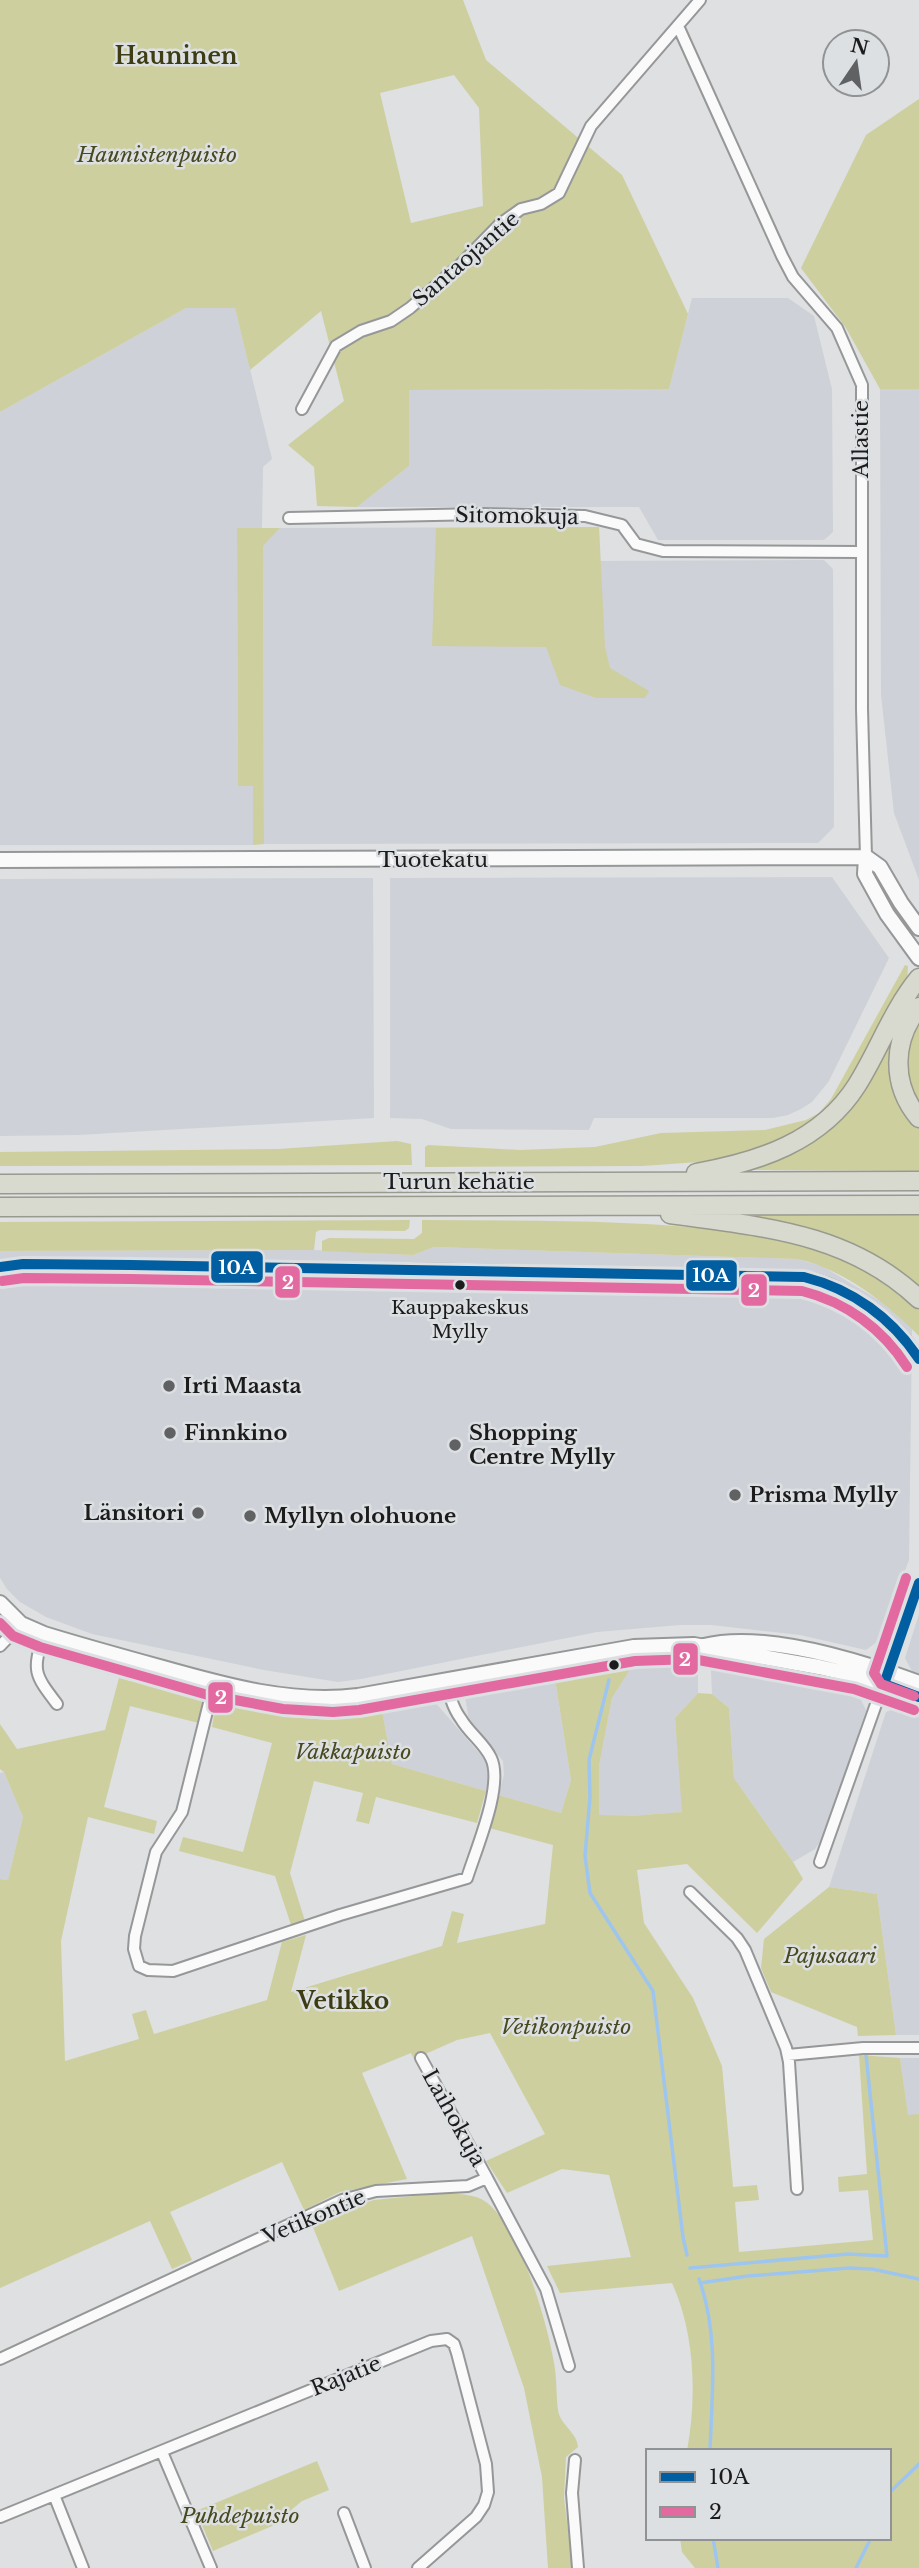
<svg xmlns="http://www.w3.org/2000/svg" width="919" height="2568" viewBox="0 0 919 2568" font-family="'Libre Baskerville',serif">
<style>
.built{fill:#ced1d7}
.green{fill:#cecf9f;fill-rule:evenodd}
.lines{fill:none;stroke-linecap:round;stroke-linejoin:round}
.stream{stroke:#9ec5ed;stroke-width:3.5}
.minor-tunnel{stroke:#b7b9ba;stroke-width:10;stroke-dasharray:10 5;stroke-linecap:butt}
.minor-casing{stroke:#969798;stroke-width:14}
.tertiary-casing{stroke:#969798;stroke-width:18}
.trunk-casing{stroke:#999a8e;stroke-width:21}
.minor{stroke:#fafafa;stroke-width:10}
.tertiary{stroke:#fafafa;stroke-width:14}
.trunk{stroke:#d8dad0;stroke-width:18}
.bus-1-casing{stroke:#dde0e2;stroke-width:16}
.bus-2-casing{stroke:#dde0e2;stroke-width:16}
.bus-1{stroke:#005ea1;stroke-width:10}
.bus-2{stroke:#e36aa0;stroke-width:10}
.bus-dot{fill:#1c1c1d;stroke:#dde0e2;stroke-width:2.5}
.poi-dot{fill:#606162;stroke:#dde0e2;stroke-width:2.5}
.labels{text-anchor:middle;dominant-baseline:central;stroke-width:5;stroke-linejoin:round;paint-order:stroke}
.bus-label{font-size:19px;fill:#1c1c1d;stroke:#dde0e2}
.park-label{font-size:21px;font-style:italic;fill:#49491f;stroke:#dde0e2}
.street-label{font-size:21px;fill:#1c1c1d;stroke:#dde0e2}
.poi-label{font-size:21px;font-weight:bold;fill:#1c1c1d;stroke:#dde0e2;text-anchor:start}
.neighbourhood-label{font-size:23px;font-weight:bold;fill:#3d3c13;stroke:#dde0e2}
.line-badge{stroke:#dde0e2;stroke-width:2.5}
.badge-label{font-size:19px;text-anchor:middle;font-weight:bold;fill:#fff}
</style>
<rect width="100%" height="100%" fill="#dee0e1"/>
<path class="built" d="M692,298H788L814,316L832,389L833,532L824,540H658L639,507H357L409,466V390L669,389Z
M186,308H235L272,459L263,467L262,528L237,529L238,785L253,786V845H0V412Z
M880,389H919V880L894,813L881,695Z
M599,527L600,561L824,560L833,569L834,827L818,843L264,844L263,545L280,528Z
M832,877L889,958L829,1081L812,1102L801,1109L788,1115L773,1118H594L589,1130L451,1129L422,1119L390,1118V878Z
M373,878L374,1118L78,1135L0,1136V879Z
M434,1247L797,1259L822,1266L892,1308L912,1329L909,1560L878,1641L866,1650L800,1635L711,1625H680L597,1632L361,1679L338,1682L264,1670L92,1634L46,1617L20,1602L7,1589L0,1578V1251L314,1250L413,1255Z
M919,1614V1675L913,1673L905,1658Z
M693,1666L698,1670V1693L675,1718L683,1812L630,1816H599V1766L612,1698L631,1668Z
M715,1667L787,1675L857,1692L866,1710L824,1836L815,1849L793,1862L734,1778L729,1708L712,1694L711,1671Z
M555,1679L571,1780L561,1813L498,1795L504,1775L503,1761L469,1721L465,1696Z
M434,1701L486,1761L490,1769L486,1791L392,1764L382,1711Z
M899,1707L919,1714V2035H896L877,1894L829,1887L886,1712Z
M4,1772L23,1817L8,1880L0,1879V1773Z
M900,2058H919V2114L908,2116Z"/>
<path class="green" d="M0,0H463L486,60L622,175L688,314L669,389L409,390V466L357,507L317,506L314,467L288,445L344,401L321,311L250,370L235,308H186L0,412ZM454,75L479,108L483,206L411,223L380,93Z
M919,99V389H880L846,328L801,268L866,135Z
M599,527L605,647L610,668L649,691L645,698H596L560,685L546,647L432,646L436,528Z
M237,528H280L263,546L264,844L253,845V786H238Z
M905,965L908,966L907,983L855,1078L838,1102L801,1132L744,1154L699,1162L642,1166L425,1167V1147L428,1145L520,1150L595,1147L661,1133L765,1130L806,1120L819,1113L831,1099Z
M915,998L898,1034L919,1126V1171L748,1170L807,1143Z
M919,1015V1108L905,1079L911,1027Z
M397,1141L411,1144L412,1165L0,1166V1152L278,1149Z
M735,1213L919,1214V1290L897,1271L864,1250L735,1215Z
M410,1220L409,1228L405,1231L320,1230L316,1232L314,1250L0,1251V1222Z
M422,1220C527,1221 632,1219 736,1232C766,1236 797,1239 826,1249C861,1261 891,1286 919,1310V1336C886,1303 844,1269 797,1259L434,1247L413,1255L322,1251V1241L329,1238L414,1239L422,1233Z
M631,1668L612,1698L599,1766V1815L630,1816L682,1812L675,1718L698,1693L712,1694L729,1708L734,1778L793,1862L803,1879L757,1933L687,1864L637,1870L644,1923L693,1998L722,2066L733,2187L757,2185L759,2200L735,2202L739,2252L873,2240L868,2190L839,2192L838,2177L867,2174L859,2055L900,2058L908,2115L919,2114V2568H695L682,2552L680,2538H889V2451H687C697,2397 695,2333 672,2283L560,2293L547,2266L631,2257L609,2175L562,2169L507,2193L486,2161L545,2134L490,2033L457,2040L414,2059L411,2053L362,2073L407,2179L340,2192L304,2210L282,2162L170,2212L192,2260L172,2269L150,2221L0,2288V1879L8,1880L23,1817L4,1772L0,1769V1724L17,1749L105,1730L119,1678L204,1699L199,1723L130,1706L104,1807L157,1821L154,1834L88,1817L61,1941L65,2061L139,2039L132,2014L146,2010L154,2034L267,2000L282,1942L306,1935L291,1992L442,1946L452,1911L464,1914L457,1943L545,1924L553,1845L489,1828L498,1795L561,1813L571,1780L555,1679Z
M216,1702L288,1717L330,1720L382,1711L392,1764L486,1791L477,1823L376,1797L369,1824L356,1821L363,1793L314,1781L290,1873L305,1921L291,1925L275,1876L179,1851L183,1837L243,1852L272,1743L212,1727Z
M829,1887L877,1894L896,2035L858,2036L857,2027L771,1992L761,1968L764,1939Z
M445,2193C459,2194 475,2194 486,2202C520,2227 547,2322 554,2363C557,2378 556,2395 558,2410C560,2425 577,2432 578,2447L566,2457L564,2498L573,2568H548L542,2477L524,2388L472,2236L339,2291L312,2225L349,2208L374,2200Z
M317,2461L329,2490L302,2501L272,2526L213,2551L196,2511Z"/>
<g class="lines">
<path class="stream" d="M609,1680L589,1760L590,1797L585,1856L590,1893L653,1991L683,2237L687,2255
M690,2268L848,2254L887,2256L866,2055
M699,2279C719,2334 712,2393 710,2451
M700,2283L748,2276L849,2268L872,2269L919,2279
M889,2493L919,2464
M713,2538L718,2568
M856,2568L871,2538"/>
<path class="minor-tunnel" d="M250,1267L411,1269
M507,1271L804,1277"/>
<g class="minor-casing">
<path id="minor" d="M678,26L782,256L793,277L837,328L862,385V709L866,857
M302,409L336,346L361,331L391,321L410,308L461,264L500,224L521,209L541,204L559,193L591,126L700,0
M289,518L482,514L585,516L622,525L636,544L663,551L861,552
M0,1267L23,1264L250,1267
M411,1269L507,1271
M804,1277C845,1284 899,1322 919,1359
M44,1634C32,1671 34,1674 57,1704
M0,1646L21,1624
M214,1683L182,1812L156,1852L135,1936L134,1949L139,1966L148,1970L173,1971L340,1915L467,1878C476,1849 504,1785 491,1758C484,1743 469,1733 461,1719C452,1707 449,1693 446,1679
M820,1862L919,1583
M690,1892L737,1938L745,1950L786,2048L789,2062L797,2189
M788,2055L863,2048H919
M421,2058L487,2178
M0,2359L342,2200L376,2191L468,2186L487,2178L546,2289L569,2366
M162,2452L211,2568
M575,2460L572,2493L578,2568
M54,2495L83,2568
M344,2513L365,2568
M0,2517L431,2341L447,2339L454,2344L457,2353L486,2464L488,2492L484,2505L476,2517L418,2568"/>
</g>
<g class="tertiary-casing">
<path id="tertiary" d="M866,857L865,874L887,914L919,958
M866,857L880,867L901,903L919,928
M0,860L866,857
M0,1603L21,1624L44,1634C83,1646 123,1657 163,1668C227,1686 291,1704 358,1696L634,1647L694,1645L819,1667L858,1676L919,1697
M704,1646C764,1631 862,1662 919,1683"/>
</g>
<g class="trunk-casing">
<path id="trunk" d="M919,1007C892,1040 891,1085 919,1118
M696,1173C758,1162 821,1142 857,1085C879,1050 892,1011 919,978
M0,1184L919,1181
M0,1207L919,1205
M670,1214C762,1227 848,1232 919,1299"/>
</g>
<use href="#minor" class="minor"/>
<use href="#tertiary" class="tertiary"/>
<use href="#trunk" class="trunk"/>
<g class="bus-1-casing">
<path id="bus-1" d="M0,1267L23,1264L131,1265L804,1277C852,1289 892,1318 919,1359
M919,1583L884,1684L919,1697"/>
</g>
<g class="bus-2-casing">
<path id="bus-2" d="M2,1281L24,1278L131,1279L802,1291C846,1302 883,1329 907,1367
M906,1578L874,1673L881,1684L914,1696
M0,1623L13,1636L40,1647L208,1695L283,1709L333,1712L359,1710L635,1661L693,1659L854,1689L914,1710"/>
</g>
<use href="#bus-1" class="bus-1"/>
<use href="#bus-2" class="bus-2"/>
</g>
<g class="bus-dot">
<circle cx="460" cy="1285" r="6"/>
<circle cx="614" cy="1665" r="6"/>
</g>
<g class="poi-dot">
<circle cx="169" cy="1386" r="7"/>
<circle cx="170" cy="1433" r="7"/>
<circle cx="455" cy="1445" r="7"/>
<circle cx="735" cy="1495" r="7"/>
<circle cx="198" cy="1513" r="7"/>
<circle cx="250" cy="1516" r="7"/>
</g>
<g class="labels">
<g class="bus-label">
<text x="460" y="1307">Kauppakeskus<tspan x="460" dy="24">Mylly</tspan></text>
</g>
<g class="park-label">
<text x="157" y="155">Haunistenpuisto</text>
<text x="353" y="1752">Vakkapuisto</text>
<text x="830" y="1956">Pajusaari</text>
<text x="566" y="2027">Vetikonpuisto</text>
<text x="240" y="2516">Puhdepuisto</text>
</g>
<g class="street-label">
<text transform="translate(466 259) rotate(-41)">Santaojantie</text>
<text transform="translate(861 439) rotate(-90)">Allastie</text>
<text transform="translate(517 516) rotate(1)">Sitomokuja</text>
<text x="433" y="860">Tuotekatu</text>
<text x="459" y="1182">Turun kehätie</text>
<text transform="translate(454 2118) rotate(61)">Laihokuja</text>
<text transform="translate(314 2217) rotate(-23)">Vetikontie</text>
<text transform="translate(346 2376) rotate(-22)">Rajatie</text>
</g>
<g class="poi-label">
<text x="183" y="1386">Irti Maasta</text>
<text x="184" y="1433">Finnkino</text>
<text x="469" y="1433">Shopping<tspan x="469" dy="24">Centre Mylly</tspan></text>
<text x="749" y="1495">Prisma Mylly</text>
<text x="184" y="1513" text-anchor="end">Länsitori</text>
<text x="264" y="1516">Myllyn olohuone</text>
</g>
<g class="neighbourhood-label">
<text x="176" y="56">Hauninen</text>
<text x="343" y="2001">Vetikko</text>
</g>
</g>
<g class="line-badge">
<rect x="210" y="1250" width="54" height="34" rx="7" fill="#005ea1"/>
<rect x="685" y="1259" width="53" height="33" rx="7" fill="#005ea1"/>
<rect x="274" y="1265" width="27" height="34" rx="7" fill="#e36aa0"/>
<rect x="740" y="1273" width="28" height="34" rx="7" fill="#e36aa0"/>
<rect x="672" y="1642" width="27" height="34" rx="7" fill="#e36aa0"/>
<rect x="207" y="1681" width="27" height="33" rx="7" fill="#e36aa0"/>
</g>
<g class="badge-label">
<text x="237" y="1274">10A</text>
<text x="711" y="1282">10A</text>
<text x="288" y="1289">2</text>
<text x="754" y="1297">2</text>
<text x="685" y="1666">2</text>
<text x="221" y="1704">2</text>
</g>
<rect x="646" y="2449" width="245" height="91" fill="#dde0e2" stroke="#909293" stroke-width="2"/>
<rect x="660" y="2472" width="35" height="10" fill="#005ea1" stroke="#909293" stroke-width="2"/>
<text x="709" y="2484" font-size="21" fill="#1c1c1d">10A</text>
<rect x="660" y="2507" width="35" height="10" fill="#e36aa0" stroke="#909293" stroke-width="2"/>
<text x="709" y="2519" font-size="21" fill="#1c1c1d">2</text>
<g transform="translate(856 63) rotate(13)"><circle r="33" fill="#dde0e2" stroke="#909293" stroke-width="2"/>
<path d="M0-5L12 26L0 18L-12 26Z" fill="#606162"/>
<text y="-10" font-size="19" font-weight="bold" text-anchor="middle" fill="#1c1c1d">N</text>
</g>
</svg>
